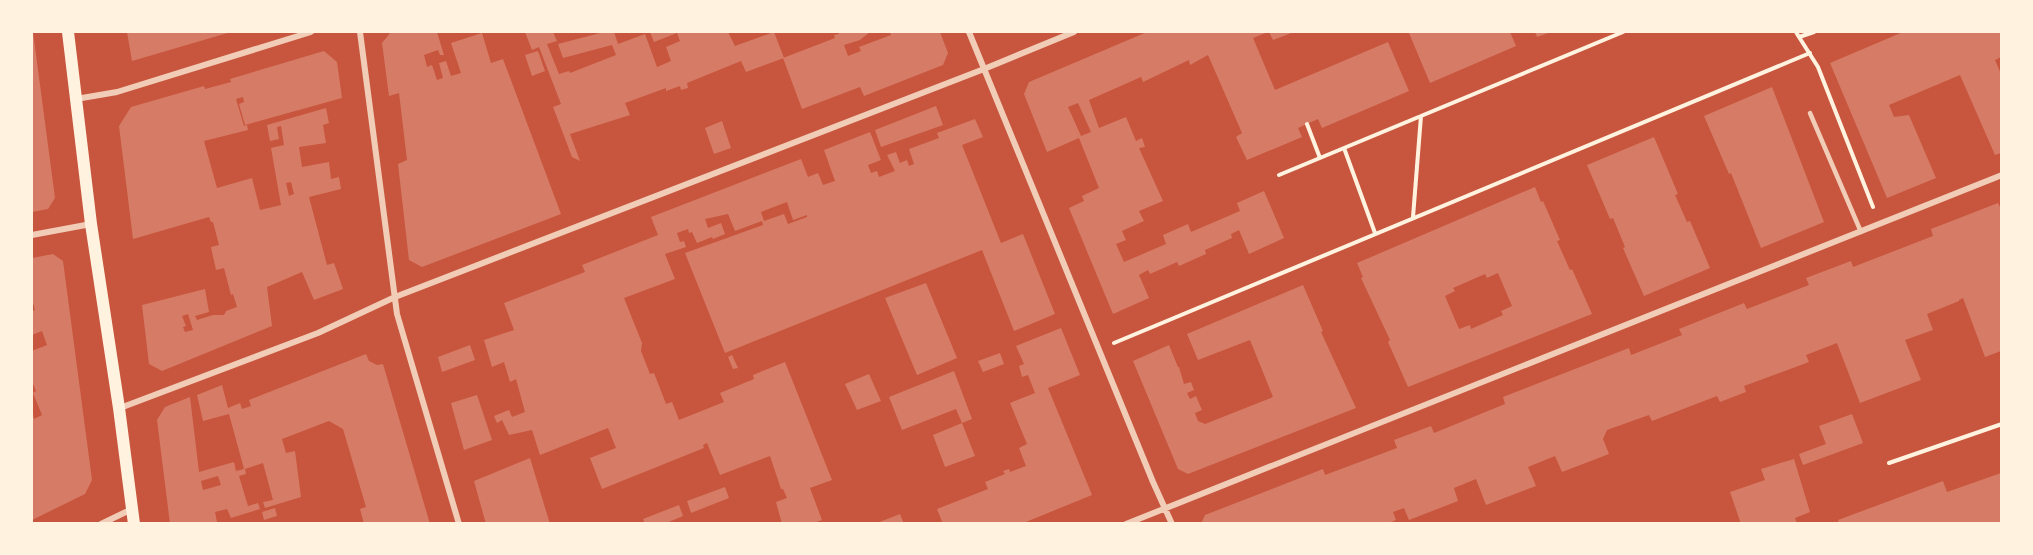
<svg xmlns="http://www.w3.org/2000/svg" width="2033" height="555" viewBox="0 0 2033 555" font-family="Signika,sans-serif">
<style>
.building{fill:#d67c66;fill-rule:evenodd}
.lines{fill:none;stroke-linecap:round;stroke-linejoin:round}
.path{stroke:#fff3e0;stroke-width:4}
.service{stroke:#f1ccb7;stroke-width:4.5}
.minor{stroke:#f1ccb7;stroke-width:6}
.secondary{stroke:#fff3e0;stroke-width:12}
</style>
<rect width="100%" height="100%" fill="#c8553d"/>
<path class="building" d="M32,32H33L55,198L48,209L32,212Z
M127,32H231L132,61Z
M391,32H437L444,55H440L438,50L424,55L427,67L432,65L437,80L443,78L439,63L446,61L451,76L461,73L451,43L482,33L491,63L503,59L561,214L422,267L409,260L398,164L407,160L399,93L389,96L382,43Z
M525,32H553L557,41L547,44L559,74L569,71L570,73L616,55L612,45L563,58L558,44L604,32H614L618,44L645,34L657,67L671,61L666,47L680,41L677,33L654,42L650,32H728L735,46L774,32L784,58L746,72L741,61L687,83L688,88L681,90L680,86L666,91V88L625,103L630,115L570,134L580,161L572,157L553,107L561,104L539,47L532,50Z
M839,32H870L860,40L844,45L848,56L861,51L859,47L891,35L890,32H940L948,53L943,65L864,96L860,87L802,109L783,58L835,38L834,35L839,34Z
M1147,32H1268L1253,38L1275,90L1388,42L1409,91L1322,128L1318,119L1298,128L1302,137L1247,160L1236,137L1242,133L1208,55L1190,65L1189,60L1143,82L1141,77L1089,100L1099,128L1126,117L1136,141L1142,138L1145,147L1139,148L1163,201L1139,211L1144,221L1122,231L1126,240L1116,244L1124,262L1166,244L1163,235L1188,224L1191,232L1240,211L1237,203L1264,191L1284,238L1249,254L1239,230L1231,234L1232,238L1205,250L1206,254L1179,266L1177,262L1150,274L1148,270L1139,275L1149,298L1113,314L1069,208L1084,201L1082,196L1099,188L1079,138L1047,152L1024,94L1029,82ZM1078,103L1091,132L1081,136L1068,107Z
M1269,32H1294L1273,40Z
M1412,32H1510L1516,46L1430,83L1409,33Z
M1535,32H1551L1537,37Z
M1903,32H2001V57L1995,60L2001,74V153L1995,155L1960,75L1889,105L1894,117L1909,115L1936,178L1887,198L1830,63Z
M324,51L337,62L342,98L245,125L239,104L244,102L243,97L236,99L244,126L247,125L248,130L204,141L217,188L252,178L260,210L281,205L271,148L284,145L281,126L277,127L279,139L270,141L267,125L326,108L329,123L323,125L326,143L299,147L302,167L329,162L331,179L339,177L341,189L309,197L327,265L334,263L343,289L314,300L302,272L267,287L272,326L162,371L149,364L142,305L205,289L209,312L195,316L197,320L213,315H224L226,311L237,307L233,294L231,295L224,268L216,270L211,247L219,245L213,222H211L209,217L133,239L119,126L131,107L204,86L205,89L231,82L230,79ZM291,182L294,194L289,196L286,183ZM188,314L193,330L185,332L183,327L186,326L182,316Z
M538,51L545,71L532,76L525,55Z
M1772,87L1824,222L1761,248L1731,173L1729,174L1704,116Z
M936,106L943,125L881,147L875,130Z
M975,119L983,137L962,145L1001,243L1023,234L1055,314L1014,331L982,250L725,353L685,253L763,225L762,221L735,231L728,214L705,219L708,228L721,223L725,234L713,239L712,237L697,243L692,232L689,233L688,229L677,233L680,242L684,241L686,247L665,254L675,279L624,298L642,343L641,351L650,374L654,373L666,404L672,402L679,420L724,402L720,393L754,379L753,375L785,362L832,480L810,488L822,520L811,524H782L776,502L787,498L783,489H781L770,456L720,475L707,443L703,445L704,448L602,489L590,458L616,448L608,428L540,455L532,430L509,435L502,420L497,423L494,416L509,410L512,417L525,412L516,379L510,382L504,362L492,367L484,340L514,330L504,303L585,272L582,265L658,235L651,217L801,159L808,177L818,173L823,185L835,181L824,150L870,132L881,160L868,165L871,173L877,171L879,177L895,171L887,155L896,152L900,163L907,160L909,166L914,164L909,149L939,138L937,133ZM787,202L793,220L807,215V217L788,224L784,214L764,221L761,212Z
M722,121L731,148L714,154L705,128Z
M1654,137L1678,194L1675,195L1687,222L1690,221L1710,268L1644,296L1623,248L1625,247L1613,218L1610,219L1587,165Z
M1535,187L1541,202L1543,201L1560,240L1557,241L1570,270L1572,269L1592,314L1408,387L1388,342L1390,340L1361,278L1363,277L1357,263ZM1498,273L1512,306L1501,311L1503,315L1471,329L1470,325L1459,329L1445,296L1455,291L1453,288L1485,274L1487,278Z
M1998,203L2001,209V351L1985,357L1963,298L1959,300V301L1927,314L1933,330L1905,340L1921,380L1860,403L1837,343L1806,355L1809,362L1744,386L1746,392L1720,402L1717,396L1652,421L1649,415L1607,430L1603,439L1609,454L1562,472L1555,456L1528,467L1536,486L1486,505L1476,479L1454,488L1458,501L1409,520L1404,508L1393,512L1396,520L1387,524H1201L1205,515L1323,469L1325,475L1397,448L1394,440L1431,426L1434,433L1505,404L1503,397L1629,348L1631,355L1682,335L1679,329L1744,303L1747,309L1809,285L1806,278L1851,261L1853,267L1933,236L1931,229Z
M53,254L63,261L92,480L85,494L32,520V412L34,419L42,415L33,393L36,391L32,381V351L47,345L42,331L32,335V311L35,310L32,299V258Z
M926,283L957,358L917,375L885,298Z
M1303,285L1323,331L1321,332L1356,408L1188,474L1178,469L1133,361L1169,345L1178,367H1179L1184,384L1191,382L1194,390L1187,393L1190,399L1196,396L1202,410L1195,413L1198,421L1205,424L1273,397L1250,340L1198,360L1187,334Z
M1061,328L1080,375L1048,388L1092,495L1021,524H943L937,509L988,489L985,482L1005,474L1003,471L1009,469L1010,472L1026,466L1019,448L1027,444L1010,403L1035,393L1028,375L1022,377L1019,366L1024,364L1016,346Z
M470,345L475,360L442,372L438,357Z
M1000,353L1004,364L983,372L978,361Z
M366,354L369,361L377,365L383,364L430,524H364L360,509L366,507L343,429L329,421L282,439L286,453L295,451L301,497L265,508L263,502L273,500L263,463L245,469L246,474L239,476L248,506L258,503L260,509L231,518L227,509L215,512L217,522L211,524H170L157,420L165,407L190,397L199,472L234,462L236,471L244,469L229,414L203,421L197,395L222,385L228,408L240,403L242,409L251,406L249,400ZM218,476L221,485L203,490L201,481Z
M732,355L738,368L733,369L728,357Z
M954,371L972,419L962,423L956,409L902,430L889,397Z
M869,374L881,401L857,410L845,384Z
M477,395L492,440L464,450L451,403Z
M1852,414L1863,443L1803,465L1799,454L1826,444L1819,426Z
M962,423L975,456L945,467L933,435Z
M530,458L550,524H486L474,481Z
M1794,459L1810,512L1795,518L1797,524H1741L1730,492L1765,480L1761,469Z
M2001,473V524H1839L1838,520L1943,481L1947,492Z
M725,487L729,498L691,513L687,501Z
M679,505L683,516L664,524H645L643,519Z
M275,508L277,516L264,520L262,512Z
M900,514L904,524H877V523Z"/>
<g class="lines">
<path class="path" d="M1796,32L1799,37
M1814,32L1799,37L1818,67L1873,207
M1307,124L1320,158
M1279,175L1344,148
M1413,217L1421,116
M1375,233L1344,148L1623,32
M1114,343L1810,53
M1889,463L2002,424"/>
<path class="service" d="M1810,113L1861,232"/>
<path class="minor" d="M360,32L397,314L459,524
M969,32L1153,482L1172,524
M76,99L117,92L311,32
M32,235L91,224
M120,408L318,333L395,297L984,69L1074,32
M101,524L132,509
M1126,524L2002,175"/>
<path class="secondary" d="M68,32L91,224L119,408L134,524"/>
</g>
<rect width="2033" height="555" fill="none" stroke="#fff3e0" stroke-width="66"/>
</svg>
